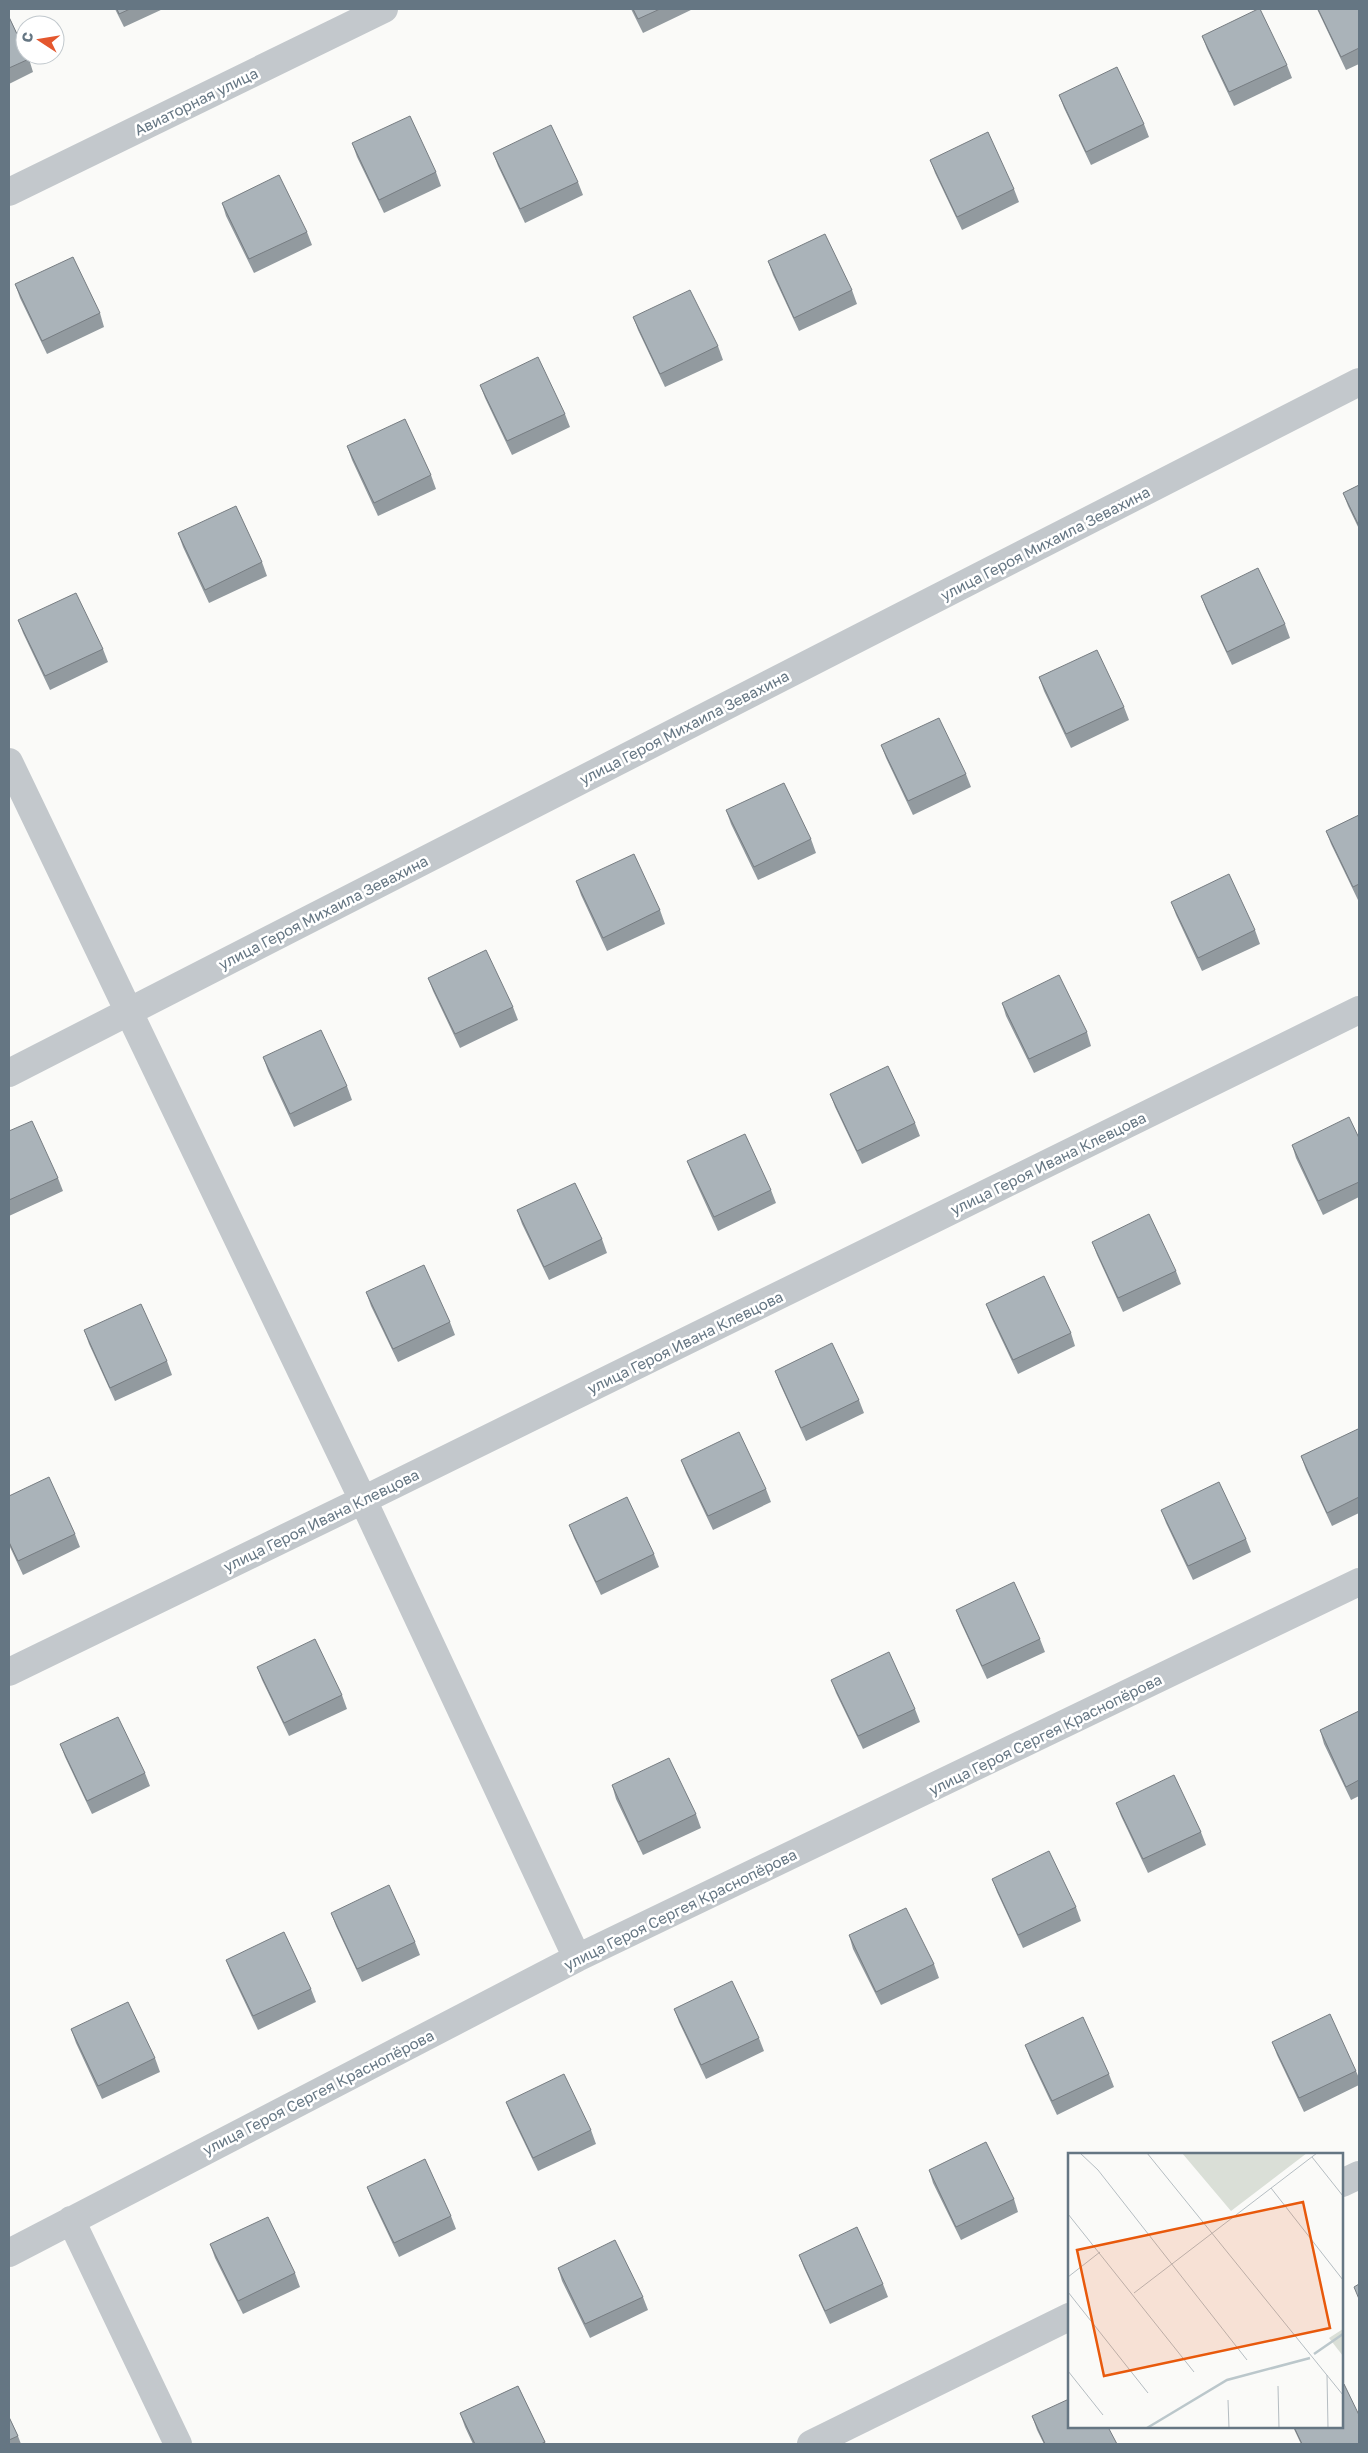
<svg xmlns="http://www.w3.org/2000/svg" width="1368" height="2453" viewBox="0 0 1368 2453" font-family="'Golos Text',sans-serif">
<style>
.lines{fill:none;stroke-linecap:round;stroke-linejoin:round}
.minor{stroke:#c3c8cc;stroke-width:28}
.wall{fill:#929a9f}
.building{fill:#aab3b9;stroke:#777d82}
.labels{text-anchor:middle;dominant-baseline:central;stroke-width:5;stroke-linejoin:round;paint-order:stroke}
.street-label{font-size:15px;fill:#657683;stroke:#fff}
.inset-river{fill:none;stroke:#bbc7cb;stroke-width:2.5}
.inset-road{fill:none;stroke:#b5bdc2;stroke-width:1}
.view{fill:#e8590c;fill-opacity:0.15;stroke:#e8590c;stroke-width:2.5}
.inset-edge{fill:none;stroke:#657683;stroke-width:2.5}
</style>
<rect width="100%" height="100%" fill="#fafaf8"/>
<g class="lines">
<path class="minor" d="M9,192L384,9
M9,762L363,1500L577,1958
M9,1073L1359,382
M9,1672L363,1500L1359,1010
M1342,2183L1359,2175
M71,2220L178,2444
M9,2253L577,1958L1359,1582
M811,2444L1069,2317"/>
</g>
<path class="wall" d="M115,9H163L124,27Z
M631,9H693L643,33Z
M1317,9H1359V64L1346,70Z
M9,17L29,59L33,72L9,84Z
M1202,36L1287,65L1292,78L1234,106L1207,49Z
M1059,95L1144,124L1149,137L1091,165L1064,108Z
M352,143L436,172L441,186L384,213L357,157Z
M493,153L578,182L583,195L525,223L498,166Z
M930,160L1014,189L1019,202L962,230L935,173Z
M222,203L307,232L312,245L254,273L226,216Z
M768,261L852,290L857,304L799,331L773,275Z
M15,284L100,313L104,327L47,354L20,298Z
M633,317L718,346L723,360L665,387L638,330Z
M480,385L565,414L570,427L512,455L485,398Z
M347,446L431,475L436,489L378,516L352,460Z
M1359,485V529L1348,506L1343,493Z
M178,533L262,562L267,576L209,603L183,547Z
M1201,596L1285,624L1290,638L1232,665L1206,609Z
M18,620L103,649L108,662L50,690L23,633Z
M1039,677L1124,707L1129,720L1071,748L1044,691Z
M881,745L966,774L971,787L913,815L886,758Z
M726,810L811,839L816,853L758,880L731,824Z
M1359,815V900H1358L1331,844L1326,831Z
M576,881L660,910L665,924L607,951L581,895Z
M1171,902L1255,930L1260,944L1202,971L1176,915Z
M428,978L513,1007L518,1020L460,1048L433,991Z
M1002,1003L1087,1032L1091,1046L1034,1073L1006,1016Z
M263,1057L347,1086L352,1100L294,1127L268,1071Z
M830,1094L915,1123L920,1136L862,1164L835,1107Z
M9,1131L58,1178L63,1191L9,1216Z
M1359,1138V1197L1323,1215L1296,1158L1292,1145Z
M687,1161L771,1190L776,1203L718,1231L692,1174Z
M517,1210L602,1239L607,1253L549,1280L522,1224Z
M1092,1242L1176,1271L1181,1284L1123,1312L1097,1255Z
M366,1292L450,1322L455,1335L398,1362L371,1306Z
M986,1304L1071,1333L1075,1346L1018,1374L991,1317Z
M84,1330L167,1361L172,1375L115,1401L89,1344Z
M775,1371L859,1400L864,1413L806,1441L780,1384Z
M1359,1430V1513L1332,1526L1306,1470L1301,1456Z
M681,1460L766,1489L771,1502L713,1530L686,1473Z
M9,1496L75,1534L80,1547L23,1575L9,1545Z
M1161,1510L1246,1539L1251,1552L1193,1580L1166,1523Z
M569,1525L654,1554L659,1567L601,1595L574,1538Z
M956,1610L1040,1639L1045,1652L987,1679L961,1623Z
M257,1667L342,1695L347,1709L289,1736L262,1680Z
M831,1680L915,1709L920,1722L863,1749L836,1693Z
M1359,1711V1796L1351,1800L1324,1744L1320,1730Z
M60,1744L145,1773L150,1786L92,1814L65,1757Z
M612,1785L696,1814L701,1828L643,1855L616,1799Z
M1116,1803L1201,1832L1206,1845L1148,1873L1121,1816Z
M992,1879L1076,1907L1081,1921L1023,1948L997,1892Z
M331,1913L415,1942L420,1955L362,1982L336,1926Z
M849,1935L934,1964L939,1978L881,2005L853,1949Z
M226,1960L311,1989L316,2002L258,2030L231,1973Z
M674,2009L759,2038L764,2051L706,2079L679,2022Z
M71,2029L155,2058L160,2072L102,2099L76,2043Z
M1272,2042L1356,2071L1359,2078V2085L1304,2112L1277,2055Z
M1025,2045L1109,2074L1114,2087L1057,2115L1030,2058Z
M506,2102L591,2130L596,2144L538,2171L511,2115Z
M929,2170L1014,2199L1018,2212L961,2240L933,2183Z
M367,2187L451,2216L456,2229L399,2257L372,2200Z
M210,2244L295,2273L300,2287L243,2314L215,2258Z
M799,2255L883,2284L888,2297L830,2324L804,2268Z
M558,2268L643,2297L648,2310L590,2338L562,2281Z
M518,2386L546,2444H473L465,2427L460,2413Z
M1032,2416L1117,2444H1044L1037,2430Z
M9,2417L18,2436L21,2444H9Z
M1293,2427H1342L1359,2444H1301Z"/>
<path class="building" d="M117,9H130L119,14Z
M633,9H660L638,19Z
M1258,9H1260L1287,65L1229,92L1202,36Z
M1318,9H1359V48L1341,57Z
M9,17L25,51V55H27L29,59L9,68Z
M1117,67L1144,124L1086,152L1059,95Z
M410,116L436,172L379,200L352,143Z
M551,125L578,182L520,209L493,153Z
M988,132L1014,189L957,217L930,160Z
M279,175L307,232L249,259L222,203Z
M825,234L852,290L794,318L768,261Z
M73,257L100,313L42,341L15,284Z
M690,290L718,346L660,374L633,317Z
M538,357L565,414L507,441L480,385Z
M405,419L431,475L374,503L347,446Z
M1359,485V526L1343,493Z
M236,506L262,562L205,590L178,533Z
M1258,568L1285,624L1227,652L1201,596Z
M76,593L103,649L45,676L18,620Z
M1097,650L1124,707L1066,734L1039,677Z
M939,718L966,774L908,801L881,745Z
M784,783L811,839L754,867L726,810Z
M1359,815V884L1353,887L1326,831Z
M634,854L660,910L603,938L576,881Z
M1229,874L1255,930L1198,958L1171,902Z
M486,950L513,1007L455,1034L428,978Z
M1059,975L1087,1032L1029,1059L1002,1003Z
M321,1030L347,1086L290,1114L263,1057Z
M888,1066L915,1123L857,1151L830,1094Z
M1349,1117L1359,1138V1182L1318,1201L1292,1145Z
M32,1121L58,1178L9,1200V1131Z
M745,1134L771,1190L714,1217L687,1161Z
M575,1183L602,1239L544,1267L517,1210Z
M1149,1214L1176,1271L1118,1298L1092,1242Z
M424,1265L450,1322L393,1349L366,1292Z
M1044,1276L1071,1333L1013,1360L986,1304Z
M141,1304L167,1361L110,1388L84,1330Z
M832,1343L859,1400L801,1428L775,1371Z
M1358,1429L1359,1430V1497L1327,1513L1301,1456Z
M739,1432L766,1489L708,1516L681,1460Z
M49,1477L75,1534L18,1561L9,1542V1496Z
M1219,1482L1246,1539L1188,1566L1161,1510Z
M627,1497L654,1554L596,1582L569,1525Z
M1014,1582L1040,1639L982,1666L956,1610Z
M315,1639L342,1695L284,1723L257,1667Z
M889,1652L915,1709L858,1736L831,1680Z
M1359,1711V1780L1346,1787L1320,1730Z
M118,1717L145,1773L87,1801L60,1744Z
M669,1758L696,1814L638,1842L612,1785Z
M1174,1775L1201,1832L1143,1859L1116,1803Z
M1049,1851L1076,1907L1018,1935L992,1879Z
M389,1885L415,1942L357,1969L331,1913Z
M906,1908L934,1964L876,1992L849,1935Z
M284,1932L311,1989L253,2016L226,1960Z
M732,1981L759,2038L701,2065L674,2009Z
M128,2002L155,2058L98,2086L71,2029Z
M1330,2014L1356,2071L1299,2098L1272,2042Z
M1083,2017L1109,2074L1052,2101L1025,2045Z
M564,2074L591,2130L533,2158L506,2102Z
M986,2142L1014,2199L956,2227L929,2170Z
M425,2159L451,2216L394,2243L367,2187Z
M268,2217L295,2273L238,2301L210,2244Z
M857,2227L883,2284L825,2311L799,2255Z
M615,2240L643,2297L585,2324L558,2268Z
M1359,2284V2299L1354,2287Z
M1344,2384L1359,2415V2444H1302L1294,2427H1342V2385Z
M518,2386L545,2442L541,2444H475L460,2413Z
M1069,2399V2427H1108L1117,2444H1045L1032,2416Z
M9,2417L18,2436L9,2440Z"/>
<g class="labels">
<g class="street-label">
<text transform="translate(196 101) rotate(-26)">Авиаторная улица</text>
<text transform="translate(1045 543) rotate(-27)">улица Героя Михаила Зевахина</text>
<text transform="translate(684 727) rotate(-27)">улица Героя Михаила Зевахина</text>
<text transform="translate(323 912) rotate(-27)">улица Героя Михаила Зевахина</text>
<text transform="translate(1048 1163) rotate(-26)">улица Героя Ивана Клевцова</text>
<text transform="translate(685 1342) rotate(-26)">улица Героя Ивана Клевцова</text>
<text transform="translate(321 1520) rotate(-26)">улица Героя Ивана Клевцова</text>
<text transform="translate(1045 1734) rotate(-26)">улица Героя Сергея Краснопёрова</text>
<text transform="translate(680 1909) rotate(-26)">улица Героя Сергея Краснопёрова</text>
<text transform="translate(318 2092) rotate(-27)">улица Героя Сергея Краснопёрова</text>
</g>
</g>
<g transform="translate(1068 2153)">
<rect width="275" height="275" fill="#fafaf8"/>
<path d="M114,0H239L163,58ZM275,176V203L261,185Z" fill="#dadfd7"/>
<path class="inset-river" d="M246,201L275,181M79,275L159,227L242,205"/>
<path class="inset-road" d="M12,0L30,17L179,207M79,0L275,242M244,4L275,43M203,35L275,127M0,61L126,219M0,124L32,99M0,139L80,240M66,140L249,0M0,218L35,262M259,222L260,275M210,233L211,275M160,247L161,275"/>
<path class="view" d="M235,49L262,175L36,223L9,97Z"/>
<rect width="275" height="275" class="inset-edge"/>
</g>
<rect width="1368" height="2453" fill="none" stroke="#657683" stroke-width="20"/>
<g transform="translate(40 40) rotate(282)"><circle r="24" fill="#ffffff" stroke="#c1c8cd"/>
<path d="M0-4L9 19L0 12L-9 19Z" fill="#e4572e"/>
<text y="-8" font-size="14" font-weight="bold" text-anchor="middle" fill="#657683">С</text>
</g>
</svg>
